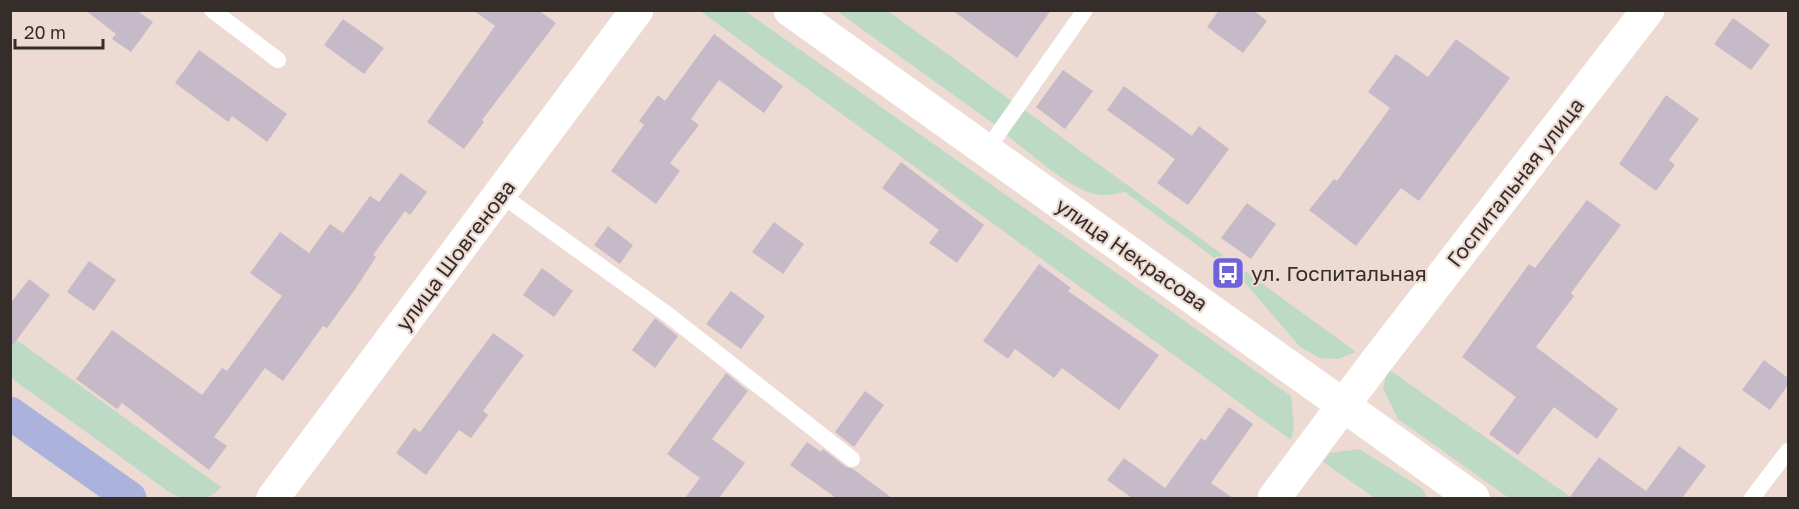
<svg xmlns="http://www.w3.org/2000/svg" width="1799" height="509" viewBox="0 0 1799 509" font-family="'Golos Text',sans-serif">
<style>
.green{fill:#bddac7}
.building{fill:#c6bac8}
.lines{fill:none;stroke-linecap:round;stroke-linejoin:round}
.lane{stroke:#fff;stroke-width:16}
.street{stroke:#fff;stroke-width:33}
.secondary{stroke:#fff;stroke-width:33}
.primary{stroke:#abb3dd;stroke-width:33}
.labels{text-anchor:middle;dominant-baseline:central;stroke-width:4.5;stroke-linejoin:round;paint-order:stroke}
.street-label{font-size:21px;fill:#342d2a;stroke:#eddad2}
.poi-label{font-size:21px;fill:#342d2a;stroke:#eddad2;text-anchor:start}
</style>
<rect width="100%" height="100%" fill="#eddad2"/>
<path class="green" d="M700,11H745L1291,396L1294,427L1291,440Z
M837,11H888L1012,101L995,125Z
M1023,109L1356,352L1338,359L1320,358L1300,347L1240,277L1125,192C1118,193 1108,196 1101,195C1071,192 1030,152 1005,134Z
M11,336L221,487C210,502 188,502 172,494L11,378Z
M1388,369L1572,498H1509L1398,419L1383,388Z
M1359,449L1423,489L1427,498H1375L1323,462L1330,453Z"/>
<path class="building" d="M85,10H136L153,22L131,52L112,39L116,34Z
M473,10H538L556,23L482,120L484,122L464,149L427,122L495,26Z
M952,10H1051L1017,58Z
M1219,10H1253L1267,21L1243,53L1207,27Z
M1733,18L1770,45L1751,70L1714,44Z
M343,19L384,48L364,74L324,45Z
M714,34L783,86L764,113L719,80L691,119L699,125L670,163L680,171L656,204L611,171L644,125L639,121L658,95L665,101Z
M1456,39L1510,78L1419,201L1401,188L1356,246L1309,210L1334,179L1337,181L1390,108L1368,92L1396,54L1428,77Z
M199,50L287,114L267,142L232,116L228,122L175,83Z
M1063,70L1093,91L1065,129L1036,107Z
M1124,86L1192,136L1199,126L1229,149L1188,205L1157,183L1175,159L1107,110Z
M1666,95L1699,119L1669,160L1675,165L1656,191L1619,164Z
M901,162L984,225L957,263L929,243L939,230L882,188Z
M401,173L427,192L410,215L405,211L373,255L376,257L356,288L327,328L323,326L283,381L265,368L214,437L227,446L209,470L122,403L117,409L76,379L112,330L202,395L222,368L227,371L282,296L250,273L280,232L309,253L330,224L343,233L370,196L379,202Z
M1587,200L1621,225L1571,293L1574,296L1536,347L1618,409L1597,439L1554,407L1518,455L1489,434L1516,397L1462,357L1529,264L1535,268Z
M1247,203L1276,224L1251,259L1221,238Z
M774,222L804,244L783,274L752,252Z
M608,226L633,245L620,264L594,245Z
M89,261L116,280L94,311L67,292Z
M1039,264L1071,288L1068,291L1159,355L1119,410L1062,368L1054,378L1015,349L1008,359L983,341Z
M542,268L573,291L554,317L523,295Z
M29,279L50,295L10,349V304Z
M731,291L765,316L741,349L706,324Z
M655,318L678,336L655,368L632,350Z
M493,333L524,355L483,411L488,415L471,438L459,430L426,475L396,453L414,428L420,432Z
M1764,360L1788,378V385L1770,410L1742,390Z
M726,373L748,391L712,439L745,463L719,498H685L700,478L667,454Z
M865,391L884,405L854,447L835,432Z
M1229,407L1253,424L1211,483L1233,498H1132L1107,480L1124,458L1165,488L1201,438L1205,441Z
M807,442L821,452L823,449L846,467L853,469L892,498H836L790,465Z
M1679,446L1706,466L1682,498H1569L1599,457L1646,491Z"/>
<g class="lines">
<path class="lane" d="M212,10L278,60
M986,151L1085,10
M500,194L667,314L852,459
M1752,498L1788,451"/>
<path class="street" d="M790,10L1473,498
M1274,498L1375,363L1648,10"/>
<path class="secondary" d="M273,498L637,10"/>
<path class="primary" d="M10,413L130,498"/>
</g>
<defs>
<g id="bus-square" transform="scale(1.725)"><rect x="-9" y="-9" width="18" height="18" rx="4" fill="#6f61db" stroke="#eddad2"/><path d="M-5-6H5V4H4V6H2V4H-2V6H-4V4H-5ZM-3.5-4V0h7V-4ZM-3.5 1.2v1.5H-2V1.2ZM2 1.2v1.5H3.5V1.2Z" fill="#fff"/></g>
</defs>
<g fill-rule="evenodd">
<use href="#bus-square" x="1228" y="273"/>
</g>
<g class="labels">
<g class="street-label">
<text transform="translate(1515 182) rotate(-52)">Госпитальная улица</text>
<text transform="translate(1132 254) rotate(35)">улица Некрасова</text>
<text transform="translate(455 255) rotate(-53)">улица Шовгенова</text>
</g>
<g class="poi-label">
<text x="1251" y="273">ул. Госпитальная</text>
</g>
</g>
<rect width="1799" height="509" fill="none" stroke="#342d2a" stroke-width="24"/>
<path d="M15 39v9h88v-9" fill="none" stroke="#342d2a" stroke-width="3"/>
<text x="24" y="39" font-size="18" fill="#342d2a" stroke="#eddad2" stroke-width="4.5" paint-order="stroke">20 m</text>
</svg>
